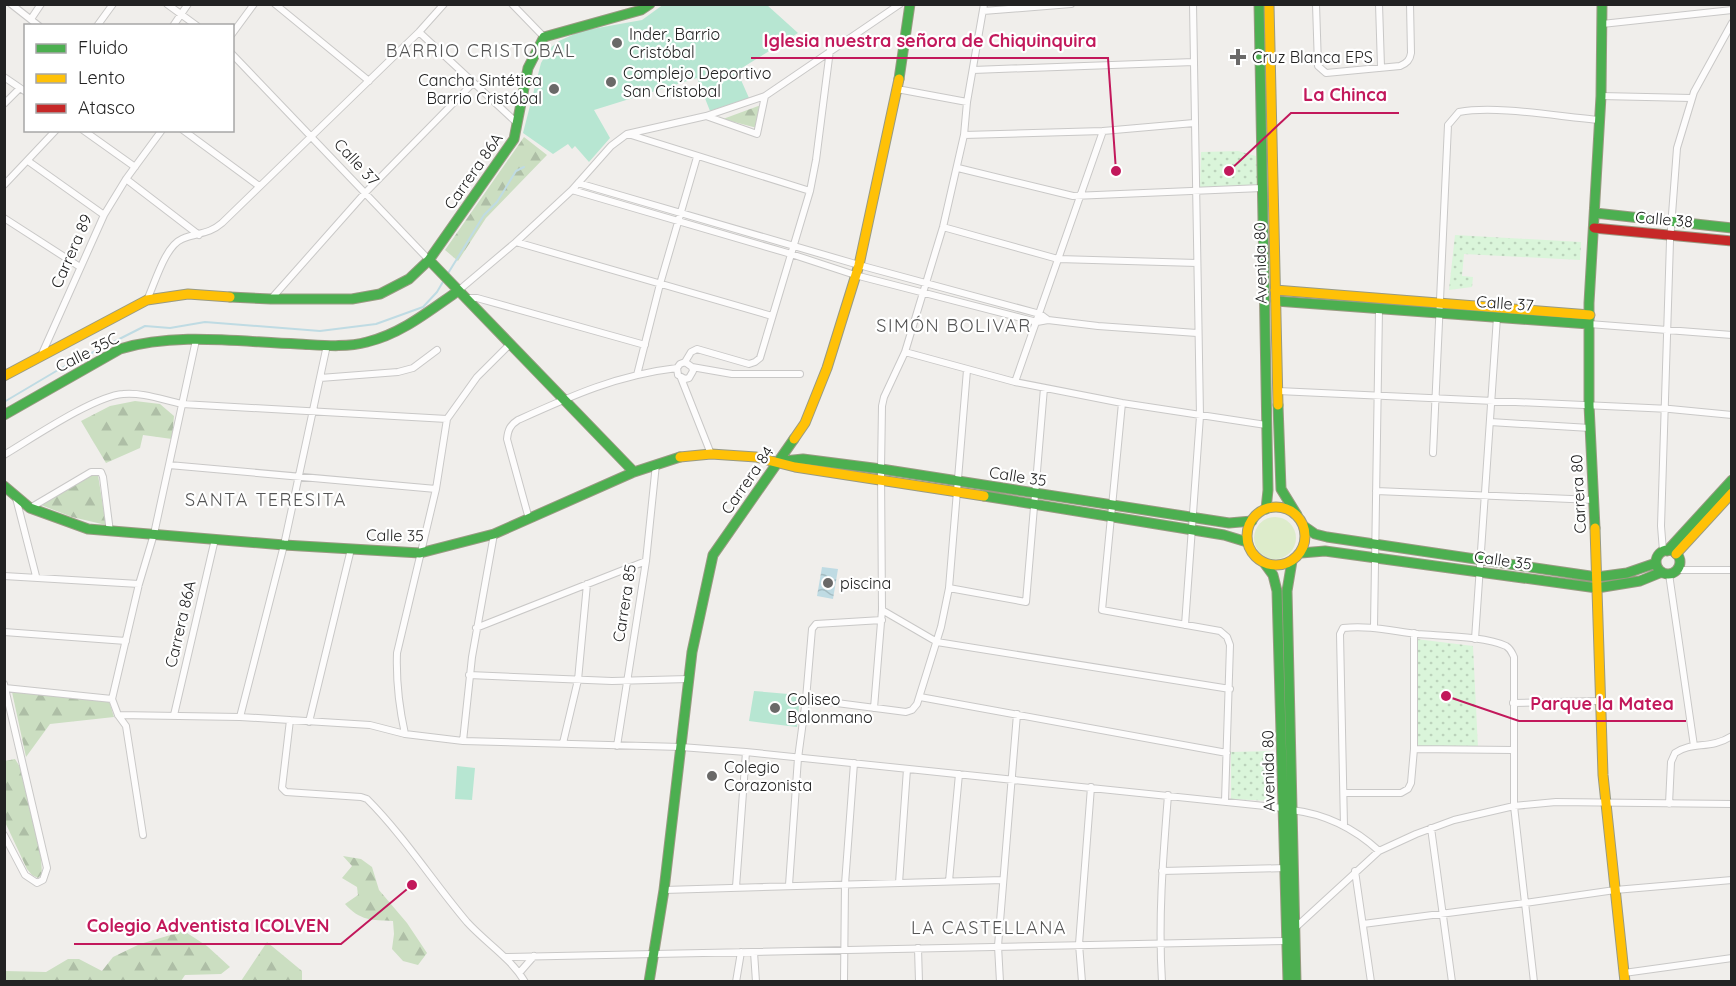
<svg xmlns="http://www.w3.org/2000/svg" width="1736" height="986" viewBox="0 0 1736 986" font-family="Quicksand,sans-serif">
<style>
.grass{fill:#ddeccb}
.forest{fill:url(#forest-firs)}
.park{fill:url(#park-dots)}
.pitch{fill:#b7e6d2}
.water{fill:url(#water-waves)}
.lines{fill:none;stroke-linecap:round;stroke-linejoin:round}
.stream{stroke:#bfdbe3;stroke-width:2}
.street-casing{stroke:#c9c8c7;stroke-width:8}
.fast-casing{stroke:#999a82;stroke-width:11}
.slow-casing{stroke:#999a82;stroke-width:11}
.jam-casing{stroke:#999a82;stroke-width:11}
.street{stroke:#fdfcfc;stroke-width:6}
.fast{stroke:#4caf50;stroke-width:9}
.slow{stroke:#ffc107;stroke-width:9}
.jam{stroke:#c62828;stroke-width:9}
.poi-dot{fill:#6a6968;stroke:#fff;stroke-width:2}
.labels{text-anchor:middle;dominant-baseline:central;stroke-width:4.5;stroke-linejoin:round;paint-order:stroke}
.poi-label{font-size:16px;fill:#222;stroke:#fff;text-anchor:start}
.street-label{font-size:16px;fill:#222;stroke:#fff}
.neighbourhood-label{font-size:18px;letter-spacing:1.5px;fill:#555;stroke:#fff}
.leader{fill:none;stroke:#c2185b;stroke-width:2}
.callout-dot{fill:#c2185b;stroke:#fff;stroke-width:2}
.callout-label{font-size:18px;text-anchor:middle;font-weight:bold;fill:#c2185b;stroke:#fff;stroke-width:4.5;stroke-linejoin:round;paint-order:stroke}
</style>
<defs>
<pattern id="forest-firs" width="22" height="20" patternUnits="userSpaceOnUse" patternTransform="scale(1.5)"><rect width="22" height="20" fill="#cbdec1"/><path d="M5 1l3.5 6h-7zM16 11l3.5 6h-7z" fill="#aebea6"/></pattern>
<pattern id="park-dots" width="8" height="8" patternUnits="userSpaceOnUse" patternTransform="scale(1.5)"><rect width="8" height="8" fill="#daf5da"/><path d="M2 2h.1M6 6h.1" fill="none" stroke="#bbd2bb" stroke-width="1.8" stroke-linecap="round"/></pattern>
<pattern id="water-waves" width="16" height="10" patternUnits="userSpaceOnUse" patternTransform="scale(1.5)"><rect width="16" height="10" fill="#bfdbe3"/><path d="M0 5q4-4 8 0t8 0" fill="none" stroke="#a4bcc2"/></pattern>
</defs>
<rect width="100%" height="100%" fill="#f0eeeb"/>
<path class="grass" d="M1254 538a21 21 0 1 1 42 0a21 21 0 1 1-42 0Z"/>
<path class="forest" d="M761,105L757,128L723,119Z
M524,137L547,155L486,218L458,261L445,250Z
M135,401L160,404L174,416L172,439L143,435L140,448L106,463L81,421L110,406Z
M95,472L98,475L106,525L72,517L41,505Z
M12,692L109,701L114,717L50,724L26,757Z
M15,759L20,767L41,857L42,874L38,878L32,875L27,869L5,822V761Z
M343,856L361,859L372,867L379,890L407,923L427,953L418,965L403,961L392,949L394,934L393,921C372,920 360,921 345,904L358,895L357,887L342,878L352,866Z
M184,931L207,946L230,967L221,974L185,975L181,981H5V971L46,972L68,959H79L102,971L113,957L140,944Z
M267,942L302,971V981H241Z"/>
<path class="park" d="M1238,151L1256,156L1258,186L1200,188L1201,152Z
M1455,235L1581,242L1580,260L1464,254L1462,276L1473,277L1472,287L1449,290Z
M1416,639L1473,646L1478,748L1416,747Z
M1271,751L1272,801L1231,799V752Z"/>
<path class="pitch" d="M664,4L767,5L798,33L737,71L749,98L710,111L697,78L594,110L610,138L589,162L575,146L572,149L568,144L553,154L523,133L541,63L549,49L559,41L581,31L642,20Z
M754,691L800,695L797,727L749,721Z
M457,766L475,768L472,800L455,799Z"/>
<path class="water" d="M822,567L838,569L833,599L817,596Z"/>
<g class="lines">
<path class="stream" d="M447,275L484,215L497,202L516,171L524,167
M4,402L58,370L145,326L170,328L205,322L320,331L376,324L423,307L437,292L444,280"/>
<g class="street-casing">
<path id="street" d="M11,4L39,26
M167,4L197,26
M275,4L369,81
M512,4L544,37
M1316,4L1318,66L1326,73L1400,66C1407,63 1410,60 1411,53L1410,4
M1379,4L1381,67
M983,11L1071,4
M31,19L41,4
M1602,24L1732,10
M97,26L113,4
M173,26L188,4
M419,32L517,123
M232,34L254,4
M232,54L429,260
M973,70L1194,62
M4,77L26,92
M897,89L967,102
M1601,96L1691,98
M4,104L20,88
M706,116L757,134L765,96
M83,130L135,167
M183,130L259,186
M628,134L810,191
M964,135L1103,131L1194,123
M28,161L104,215
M958,168L1073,196L1262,188
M126,179L199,235
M578,183L859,265L1040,314L1048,320
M4,185L56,130
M572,190L791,254L855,275L1037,322L1048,320L1098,326L1197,333
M4,218L80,267
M943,227L1058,259L1197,263
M516,242L772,316
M458,291L516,242L572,190L611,146L627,134L706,116L765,96L900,4
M466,298H477L645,345
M271,299L365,193L473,83
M147,300C155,283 165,246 182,239C198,232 208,235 222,223L419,32L444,4
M1589,324L1732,335
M905,352L1015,382L1122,403L1266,425
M41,356L104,215L126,179L162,130
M685,362L691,352L697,349L749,364L755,362L760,358L810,191L816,160L830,50
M692,367L693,371L689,378L685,379L678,375L677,368L680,364L685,362L692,367L732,374H800
M637,375L660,284L697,157
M320,378L398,372L413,368L437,350
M681,378L711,454
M1015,382L1103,131
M1278,391L1670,409L1732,415
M1122,403L1102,610L1220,631L1227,637L1230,645L1225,801
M1490,422L1590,428
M1433,453L1448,125L1459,112C1497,105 1560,117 1600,120
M4,455C31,439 94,396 123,394C142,392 163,400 182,404L447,419
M169,465L436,489
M1376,491L1594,500
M16,498L36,576
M30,508L91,472H101L103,477L110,532
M529,519L507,439C508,430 510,425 518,420C571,396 617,375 677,368
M1663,551L1661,526L1670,241L1677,148L1694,92L1732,23
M1676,570H1732
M1669,574L1694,746
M4,576L139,584
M949,588L1026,602L1044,388
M882,610L937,642L1230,689
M1185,625L1200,416L1193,4
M1374,627L1379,309
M476,628L646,561
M4,632L126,641
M1475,639L1497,317
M469,675L612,681L689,679
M4,684L47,868L43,880L37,883L25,875L4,835
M5,688L112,699
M920,697L1227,753
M806,699L906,712L912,710L917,704L941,627L949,588L967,370
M1513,703L1601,701
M874,708L882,610L881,469L882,406L884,397L905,352L943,227L964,135L967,102L984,4
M118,715L240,717L370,725L405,734L463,741L681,747L746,752L1283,808
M174,715L215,539
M240,717L284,545L327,345
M290,720L282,788L286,792L361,797L367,799C404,836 433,882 467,922C486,943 510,957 525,982
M309,722L351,549
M405,734C399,707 396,681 397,653L436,489L447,419L477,377L510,344
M463,741L472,657L494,534
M563,743L578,680L587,584
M617,746L646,561L656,464
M1414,749L1513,750
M1344,793H1401L1408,789L1411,783L1414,749V633
M1669,804L1671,762L1675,753C1692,741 1710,750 1732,736
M1292,810C1325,814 1354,828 1379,851
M1344,826L1340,634L1343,628C1369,625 1392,631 1418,634C1441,636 1486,636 1506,646C1511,649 1512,653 1514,657V806L1534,982
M1431,828L1452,982
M143,835L126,726L118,715L112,699L139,584L154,534L196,340
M1162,871L1286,868
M1355,871L1371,982
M949,881L959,774
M899,883L907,769
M789,885L798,758L806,699L812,629L816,624L882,620
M736,887L746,752
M664,890L1003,880
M1363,924L1525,903L1615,890L1732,880
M1295,928L1379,851L1416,834L1454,820L1514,806L1556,802L1732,804
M918,948L919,982
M754,952L756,982
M506,957L1287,941
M520,972L534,956
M1624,973L1732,958
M736,982L741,952
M844,982L845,884L854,763
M1000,982L998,946L1017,714
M1082,982L1079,944L1091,787
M1162,982C1158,919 1163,858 1168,795"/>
</g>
<g class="fast-casing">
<path id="fast" d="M1259,4L1268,490L1266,509
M899,79L910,4
M1595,213L1732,228
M429,260L634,472
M230,297L271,299H352L380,294L409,279L429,260L514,139L528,68L544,37L641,10L650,4
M1276,301L1589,324
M1278,405L1281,489L1297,515
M4,415L120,349C176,332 240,342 298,344C320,345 345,348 367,342C401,334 429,311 458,291
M784,461L803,459L881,469L1229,523L1252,521
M4,486L30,508L88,529L284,545L420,553L494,534L634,472L680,457
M984,496L1224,535L1247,542
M1305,527L1315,534L1327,537L1597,577L1627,573L1656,563
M1595,528L1589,405V303L1601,96L1602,4
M1656 562a12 12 0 1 1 24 0a12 12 0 1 1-24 0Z
M1667,551L1732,480
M1301,553L1325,551L1597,588L1640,581L1662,572
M1292,561L1287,591L1296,982
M1265,564L1273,575L1277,591L1288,982
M649,982L664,890L692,652L713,555L794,439"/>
</g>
<g class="slow-casing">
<path id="slow" d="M1269,4L1278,405
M1275,290L1590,315
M4,376L147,300L188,294L230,297
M794,439L805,423L827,368L859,265L899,79
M680,457L711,454L756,457L795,467L984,496
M1247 536a29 29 0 1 1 58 0a29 29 0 1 1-58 0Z
M1595,528L1603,775L1625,982
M1676,554L1732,493"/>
</g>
<g class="jam-casing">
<path id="jam" d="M1594,228L1732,241"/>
</g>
<use href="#street" class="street"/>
<use href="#fast" class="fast"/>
<use href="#slow" class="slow"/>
<use href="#jam" class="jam"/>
</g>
<g class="poi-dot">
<circle cx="617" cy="43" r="6"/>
<path d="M1235 48h6v6h6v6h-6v6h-6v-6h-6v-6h6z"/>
<circle cx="611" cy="82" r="6"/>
<circle cx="554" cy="89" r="6"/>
<circle cx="828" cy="583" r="6"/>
<circle cx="775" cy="708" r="6"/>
<circle cx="712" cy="776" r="6"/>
</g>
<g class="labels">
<g class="poi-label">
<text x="629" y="34">Inder, Barrio<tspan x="629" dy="18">Cristóbal</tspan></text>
<text x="1252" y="57">Cruz Blanca EPS</text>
<text x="623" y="73">Complejo Deportivo<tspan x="623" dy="18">San Cristobal</tspan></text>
<text x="542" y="80" text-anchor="end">Cancha Sintética<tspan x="542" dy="18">Barrio Cristóbal</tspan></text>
<text x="840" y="583">piscina</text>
<text x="787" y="699">Coliseo<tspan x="787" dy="18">Balonmano</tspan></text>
<text x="724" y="767">Colegio<tspan x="724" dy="18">Corazonista</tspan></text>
</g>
<g class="street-label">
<text transform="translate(357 162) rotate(47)">Calle 37</text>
<text transform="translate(473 171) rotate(-55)">Carrera 86A</text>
<text transform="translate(1664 219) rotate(5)">Calle 38</text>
<text transform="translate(71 251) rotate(-66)">Carrera 89</text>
<text transform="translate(1260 263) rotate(-91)">Avenida 80</text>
<text transform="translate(1505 303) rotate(4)">Calle 37</text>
<text transform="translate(87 352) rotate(-27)">Calle 35C</text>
<text transform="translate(1018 476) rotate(9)">Calle 35</text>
<text transform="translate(747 480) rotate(-55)">Carrera 84</text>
<text transform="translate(1578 494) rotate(-93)">Carrera 80</text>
<text transform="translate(395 535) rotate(1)">Calle 35</text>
<text transform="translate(1503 560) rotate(8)">Calle 35</text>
<text transform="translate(624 603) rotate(-81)">Carrera 85</text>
<text transform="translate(180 624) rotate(-77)">Carrera 86A</text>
<text transform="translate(1268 771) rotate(-91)">Avenida 80</text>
</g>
<g class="neighbourhood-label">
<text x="481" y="50">BARRIO CRISTOBAL</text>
<text x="954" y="325">SIMÓN BOLIVAR</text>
<text x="266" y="499">SANTA TERESITA</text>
<text x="989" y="927">LA CASTELLANA</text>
</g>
</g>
<path class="leader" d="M1116 171L1108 58H751M1229 171L1291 113H1399M1446 696L1519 721H1686M412 885L341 944H74"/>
<g class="callout-dot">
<circle cx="1116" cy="171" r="6"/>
<circle cx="1229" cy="171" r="6"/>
<circle cx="1446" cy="696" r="6"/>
<circle cx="412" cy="885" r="6"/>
</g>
<g class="callout-label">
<text x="930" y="47">Iglesia nuestra señora de Chiquinquira</text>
<text x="1345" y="101">La Chinca</text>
<text x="1602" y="710">Parque la Matea</text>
<text x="208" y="932">Colegio Adventista ICOLVEN</text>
</g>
<rect width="1736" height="986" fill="none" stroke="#222222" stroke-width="12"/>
<rect x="24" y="24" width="210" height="108" fill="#ffffff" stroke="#a7a7a7" stroke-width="1.5"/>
<rect x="36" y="44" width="30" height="9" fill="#4caf50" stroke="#a7a7a7" stroke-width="1.5"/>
<text x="78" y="54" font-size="18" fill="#222222">Fluido</text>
<rect x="36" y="74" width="30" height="9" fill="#ffc107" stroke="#a7a7a7" stroke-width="1.5"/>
<text x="78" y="84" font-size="18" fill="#222222">Lento</text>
<rect x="36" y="104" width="30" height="9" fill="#c62828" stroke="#a7a7a7" stroke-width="1.5"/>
<text x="78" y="114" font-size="18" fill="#222222">Atasco</text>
</svg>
